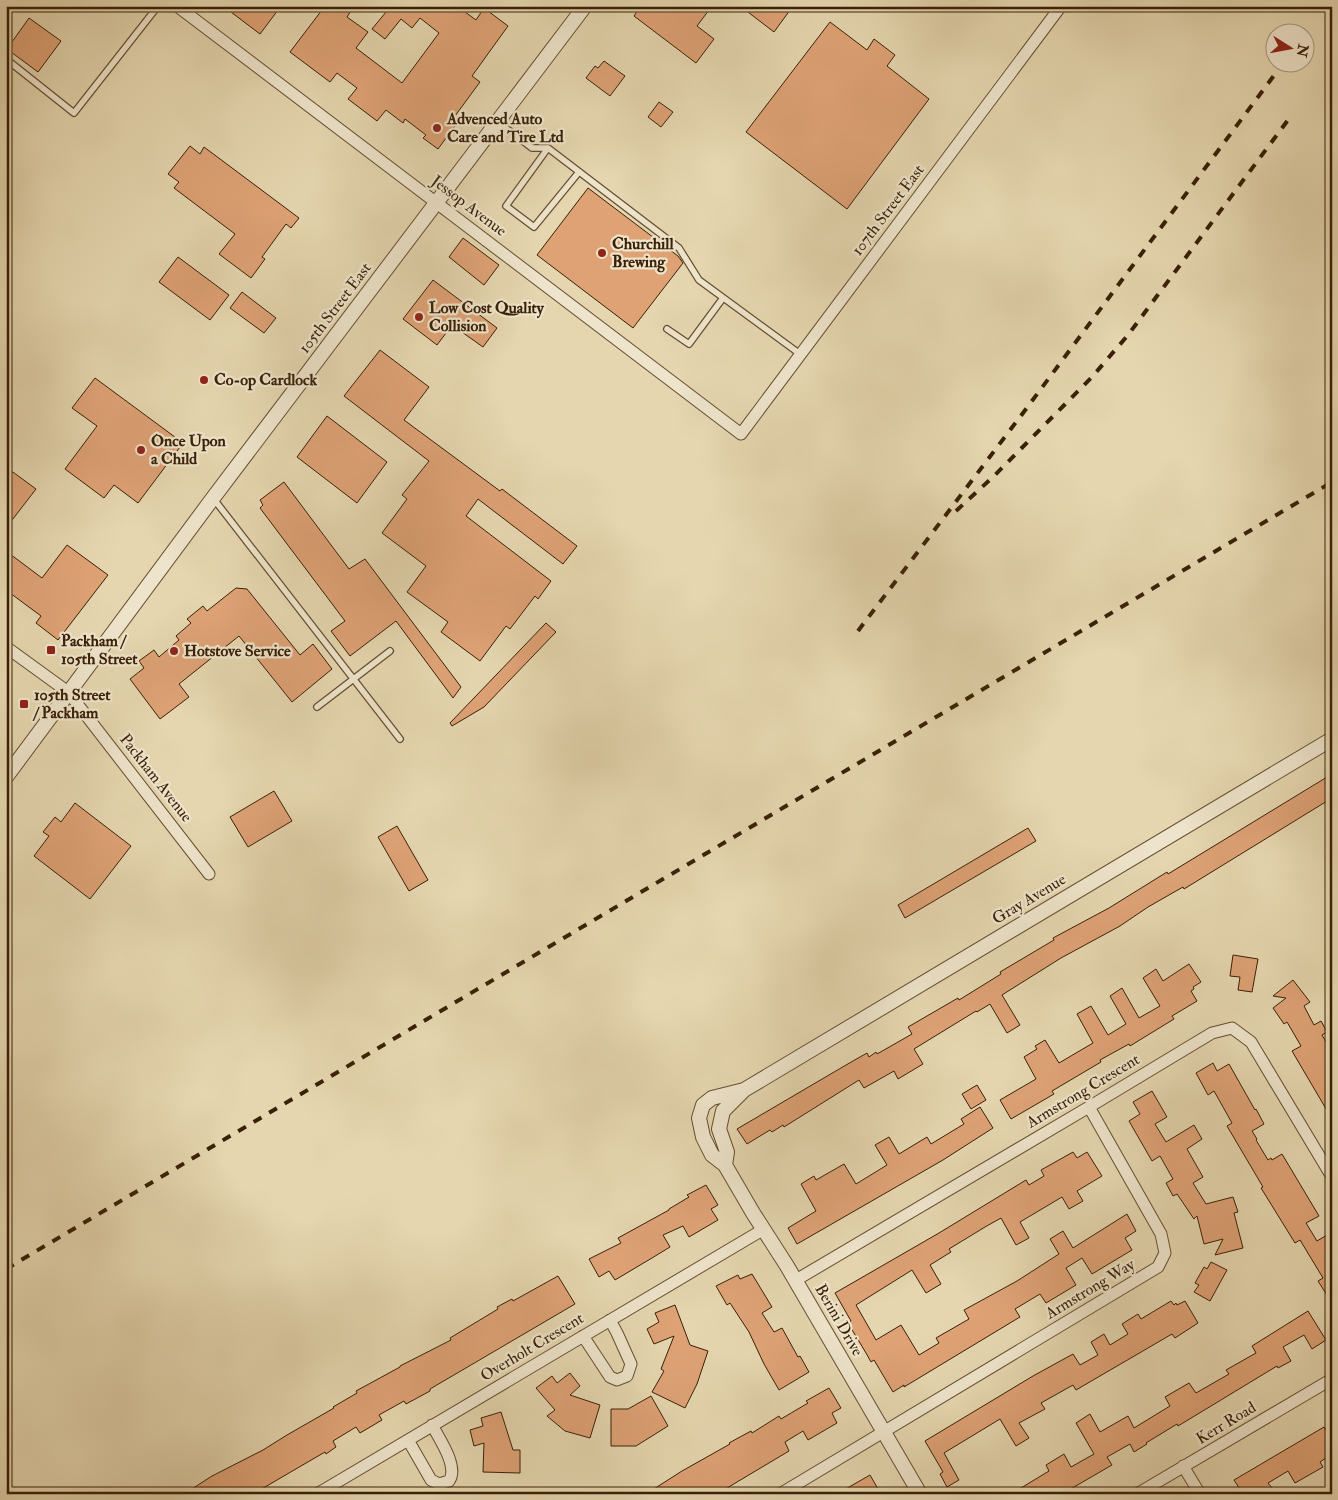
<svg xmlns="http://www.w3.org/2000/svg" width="1338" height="1500" viewBox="0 0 1338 1500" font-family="'IM FELL Double Pica',serif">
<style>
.building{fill:#dea275;stroke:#392006}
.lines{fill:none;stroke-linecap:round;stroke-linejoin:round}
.service-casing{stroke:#644e30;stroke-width:8}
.minor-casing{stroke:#644e30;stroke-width:13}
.tertiary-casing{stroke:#644e30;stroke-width:16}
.service{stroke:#eee4cb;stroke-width:5.5}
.minor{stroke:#eee4cb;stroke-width:11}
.tertiary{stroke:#eee4cb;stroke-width:14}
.rail{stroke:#392006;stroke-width:4;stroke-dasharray:9 9;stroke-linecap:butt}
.poi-dot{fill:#8f2418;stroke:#eee4cb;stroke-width:2}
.labels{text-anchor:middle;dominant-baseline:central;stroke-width:4.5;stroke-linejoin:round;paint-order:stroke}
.poi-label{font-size:16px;font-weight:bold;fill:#392006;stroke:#eee4cb;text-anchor:start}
.street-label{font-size:16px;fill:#392006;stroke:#eee4cb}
</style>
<rect width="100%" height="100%" fill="#e5d6af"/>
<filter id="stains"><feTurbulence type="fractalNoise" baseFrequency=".004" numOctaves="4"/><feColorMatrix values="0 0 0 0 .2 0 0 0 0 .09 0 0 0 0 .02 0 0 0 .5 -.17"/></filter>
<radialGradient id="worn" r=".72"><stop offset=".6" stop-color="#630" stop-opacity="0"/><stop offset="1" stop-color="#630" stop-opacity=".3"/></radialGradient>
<path class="building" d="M223,6H281L260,34Z
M325,6H354L347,17L368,32L356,48L402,83L439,33L420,18L412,28L401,19L385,39L372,29L391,6H457L476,20L484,8L508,26L472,76L480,82L452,120L457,123L438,149L423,138L426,135L405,119L403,123L386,110L377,121L348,99L357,88L337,73L330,82L290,52Z
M641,6H712L697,26L714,39L696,63L634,16Z
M740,6H793L774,32Z
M29,18L61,41L38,72L7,49Z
M830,22L867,50L874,39L895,55L887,66L929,99L847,209L746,132Z
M604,61L625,76L610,96L586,78L595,66L598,68Z
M659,102L673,112L661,127L648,117Z
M190,146L200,154L204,147L299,218L291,228L286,224L262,257L265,259L251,278L219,254L235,234L174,188L179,182L168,174Z
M588,188L678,256L683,263L633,328L537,255Z
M463,238L499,265L484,285L449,257Z
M178,257L229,295L210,320L159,282Z
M433,280L497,328L483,347L452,325L437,345L403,319Z
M242,292L276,318L264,333L230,308Z
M380,350L429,387L404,420L500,491L502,489L577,546L563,564L478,499L466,516L551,581L538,599L535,596L510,629L506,626L480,661L441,632L448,622L407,592L426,566L382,533L407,499L402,495L429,461L344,396Z
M95,378L183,443L138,503L114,485L104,498L65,469L97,426L72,408Z
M327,416L387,462L357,503L297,457Z
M6,467L36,489L6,528Z
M284,482L349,569L365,559L461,687L453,698L396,621L350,656L331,631L345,621L260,508L263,505L260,500Z
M67,545L108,575L58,640L36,623L41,616L6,590V551L42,578Z
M236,588L247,589L300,655L313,644L332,669L292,702L239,636L179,684L189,697L160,719L130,679L144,668L139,661L154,650L159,657L179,640L176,636L191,623L187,619L203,606L207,611Z
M546,623L556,632L484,707L452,726L450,723Z
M1332,774V798L1184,889L1183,887L1148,907L1120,926L1061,958L1002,995L1020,1025L1007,1033L990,1004L977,1012L976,1011L914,1049L923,1064L898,1079L894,1071L864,1088L859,1080L784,1127L783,1125L772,1132L770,1130L747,1144L737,1129L846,1065L867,1053L869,1057L876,1052L877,1054L912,1034L908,1027L958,998L959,1000L1001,974L1000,972L1054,940L1053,938L1109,908L1167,872L1168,874Z
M274,791L292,821L248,847L230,817Z
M75,803L131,846L90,899L34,856L49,836L43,832L55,817L61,822Z
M397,826L428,880L409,891L378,837Z
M1028,828L1036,841L905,918L898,905Z
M1233,955L1258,959L1252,992L1238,990L1240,977L1230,976Z
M1189,964L1201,982L1193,987L1194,989L1191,991L1197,1001L1172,1016L1174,1019L1130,1046L1129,1044L1100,1060L1101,1062L1052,1091L1054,1094L1011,1119L1000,1100L1036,1079L1024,1057L1037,1049L1035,1046L1045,1040L1059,1063L1093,1043L1077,1014L1091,1006L1108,1035L1126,1024L1110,996L1122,988L1139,1018L1160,1006L1143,978L1156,969L1163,981Z
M1293,980L1310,1002L1304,1006L1314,1025L1321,1021L1327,1032L1322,1035L1332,1052V1119L1292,1051L1301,1046L1287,1022L1284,1024L1273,1008L1286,998L1273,996Z
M1213,1063L1217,1071L1229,1064L1255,1110L1256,1109L1264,1124L1252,1131L1257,1139L1256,1140L1268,1160L1271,1158L1272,1160L1282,1154L1319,1216L1306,1223L1317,1241L1332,1232V1303L1318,1281L1323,1278L1300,1240L1295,1243L1261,1188L1263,1187L1227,1126L1232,1123L1214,1091L1208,1095L1196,1073Z
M977,1085L986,1100L971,1109L962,1094Z
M1152,1091L1167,1117L1155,1124L1166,1142L1194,1125L1202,1139L1187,1149L1203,1177L1193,1183L1206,1204L1233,1197L1238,1212L1234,1213L1243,1248L1215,1255L1223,1239L1204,1244L1197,1216L1194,1219L1177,1194L1173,1196L1166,1183L1173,1179L1160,1156L1152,1161L1129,1121L1140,1114L1133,1102Z
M980,1107L993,1128L943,1160L797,1244L788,1228L816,1211L801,1184L814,1176L816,1180L844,1164L856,1184L887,1165L875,1145L889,1137L899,1154L927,1137L931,1144L964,1124L961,1119Z
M1073,1152L1077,1158L1087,1152L1102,1176L1077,1191L1083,1201L1069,1209L1062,1197L1020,1222L1029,1238L1016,1245L1001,1218L985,1227L949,1249L951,1252L930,1265L941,1284L926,1293L912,1270L856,1305L876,1340L901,1325L919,1355L939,1343L936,1338L969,1319L964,1310L1017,1281L1059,1254L1050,1239L1063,1231L1073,1248L1127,1214L1136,1231L1125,1238L1132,1250L1092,1274L1082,1258L1066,1268L1076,1285L1046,1303L1040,1294L1015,1309L1020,1317L904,1387V1385L893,1392L874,1360L871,1362L866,1353L848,1323L851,1321L835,1293L939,1233L1026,1180L1029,1185L1044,1176L1041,1170Z
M706,1185L718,1205L711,1209L718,1220L689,1237L683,1226L663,1235L670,1247L652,1258L615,1280L609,1271L599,1277L589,1259L621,1243L618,1238L669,1210V1209L689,1197L687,1195Z
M1211,1262L1227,1270L1210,1301L1194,1292L1199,1285L1195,1283L1204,1267L1207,1269Z
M752,1274L772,1307L762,1313L774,1332L782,1328L798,1357L800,1356L809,1372L779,1390L764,1364L749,1332L730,1303L727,1305L716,1286L738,1275L740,1279Z
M558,1276L575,1304L430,1389V1391L406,1404L404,1401L379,1415L382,1420L360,1433L356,1427L333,1441L336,1447L326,1454L325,1452L253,1494H184L212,1476L263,1450L287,1435L334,1408L333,1407L357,1393L356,1391L400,1367V1366L451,1340L450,1338L498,1309L497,1307L512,1299L513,1301Z
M1171,1301L1174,1305L1176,1303L1177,1305L1185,1301L1198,1323L1175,1338L1172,1334L1076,1390L1073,1385L1041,1403L1045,1409L1019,1423L1029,1438L1016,1446L1000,1419L944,1453L959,1480L947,1487L940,1474L943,1472L925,1441L1033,1376L1073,1354L1080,1365L1098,1355L1091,1342L1104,1334L1110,1345L1128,1334L1122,1324L1138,1314L1141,1319Z
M675,1305L690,1345L708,1351L697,1384L685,1408L652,1392L664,1371L661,1369L674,1336L654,1344L647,1329L659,1322L655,1313Z
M1308,1311L1326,1340L1312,1349L1304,1335L1283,1347L1291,1361L1278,1368L1277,1366L1178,1426L1177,1424L1146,1443L1147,1444L1134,1452L1130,1444L1107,1457L1112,1465L1062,1494H1011L1049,1471L1046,1465L1064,1454L1071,1467L1094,1454L1076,1423L1090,1414L1100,1432L1128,1416L1134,1428L1170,1406L1165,1397L1189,1383L1196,1393L1229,1374L1226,1370L1256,1353L1252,1346Z
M570,1373L580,1386L570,1395L600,1405L590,1438L565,1431L547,1416L555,1410L536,1388L552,1376L557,1383Z
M829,1388L841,1408L832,1413L837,1423L808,1440L803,1431L785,1442L789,1451L717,1494H646L682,1471L730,1444L729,1443L751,1431L752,1433L779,1416L781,1419L808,1403L806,1401Z
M651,1396L668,1426L636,1446H611V1409H628Z
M501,1412L513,1450H520V1473L483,1472L484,1443L474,1446L470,1430L483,1426L481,1418Z
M1324,1427L1332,1441V1454L1320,1462L1323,1467L1295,1483L1288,1471L1268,1483L1272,1488L1263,1494H1243L1234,1480Z
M870,1475L881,1494H837Z"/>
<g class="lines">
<g class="service-casing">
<path id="service" d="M6,59L74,113L158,6
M498,122L532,148H548L679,248L699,280L800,354
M548,148L506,206L534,227L579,172
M667,329L689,344L723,298
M213,498L400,739
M317,707L390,651"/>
</g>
<g class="minor-casing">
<path id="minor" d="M177,6L741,434L1061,6
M6,647L68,692L209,874
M796,1280L1089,1107L1212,1033L1232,1028L1251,1042L1332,1177
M583,1336L610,1377L617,1380L627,1376L631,1364L617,1333L610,1320
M408,1440L431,1480L439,1484L449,1481C459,1467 440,1440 432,1425
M1183,1466L1200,1494
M317,1494L764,1229
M780,1494L1158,1267L1165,1253L1161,1234L1089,1107
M1137,1494L1332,1379"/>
</g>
<g class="tertiary-casing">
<path id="tertiary" d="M6,777L213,498L585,6
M744,1090L712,1098L703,1105L699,1118L703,1137L712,1155L725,1165L753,1213L787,1266L920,1494
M725,1165L727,1152L719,1129L723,1111L744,1090L1332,739"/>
</g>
<use href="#service" class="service"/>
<use href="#minor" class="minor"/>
<use href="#tertiary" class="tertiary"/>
<path class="rail" d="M956,511L994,476L1092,377L1128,335L1288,120
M858,631L1026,409L1284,62
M6,1269L1332,482"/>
</g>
<g class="poi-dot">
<circle cx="437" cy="128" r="5"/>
<circle cx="602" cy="253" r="5"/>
<circle cx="419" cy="317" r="5"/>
<circle cx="204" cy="380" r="5"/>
<circle cx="141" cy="450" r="5"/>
<rect x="46" y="645" width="10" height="10" rx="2.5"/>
<circle cx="174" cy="651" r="5"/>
<rect x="19" y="699" width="10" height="10" rx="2.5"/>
</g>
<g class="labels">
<g class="poi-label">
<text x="447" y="119">Advenced Auto<tspan x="447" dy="18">Care and Tire Ltd</tspan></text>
<text x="612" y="244">Churchill<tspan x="612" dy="18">Brewing</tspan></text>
<text x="429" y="308">Low Cost Quality<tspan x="429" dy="18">Collision</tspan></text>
<text x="214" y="380">Co-op Cardlock</text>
<text x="151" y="441">Once Upon<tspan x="151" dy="18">a Child</tspan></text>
<text x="61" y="641">Packham /<tspan x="61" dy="18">105th Street</tspan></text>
<text x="184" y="651">Hotstove Service</text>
<text x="34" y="695">105th Street<tspan x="34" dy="18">/ Packham</tspan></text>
</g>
<g class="street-label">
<text transform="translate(469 206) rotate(37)">Jessop Avenue</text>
<text transform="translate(888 210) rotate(-53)">107th Street East</text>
<text transform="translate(335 308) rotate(-53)">105th Street East</text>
<text transform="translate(156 778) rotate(52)">Packham Avenue</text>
<text transform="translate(1029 899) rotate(-31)">Gray Avenue</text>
<text transform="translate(1083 1091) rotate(-31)">Armstrong Crescent</text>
<text transform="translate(1090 1289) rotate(-31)">Armstrong Way</text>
<text transform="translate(839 1320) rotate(60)">Berini Drive</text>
<text transform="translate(532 1347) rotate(-31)">Overholt Crescent</text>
<text transform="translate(1226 1423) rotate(-31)">Kerr Road</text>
</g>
</g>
<rect width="1338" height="1500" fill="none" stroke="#e5d6af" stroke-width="25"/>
<rect x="8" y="8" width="1323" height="1485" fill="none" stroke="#392006" stroke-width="2.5"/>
<rect x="12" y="12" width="1313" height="1475" fill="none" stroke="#392006"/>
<g transform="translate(1290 48) rotate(101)"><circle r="24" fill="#eee4cb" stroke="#a6967c"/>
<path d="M0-4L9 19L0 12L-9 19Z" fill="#8f2418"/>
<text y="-8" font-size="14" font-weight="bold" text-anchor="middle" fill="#392006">N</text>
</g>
<rect width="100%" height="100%" filter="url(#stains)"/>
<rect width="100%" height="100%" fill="url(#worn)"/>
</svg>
